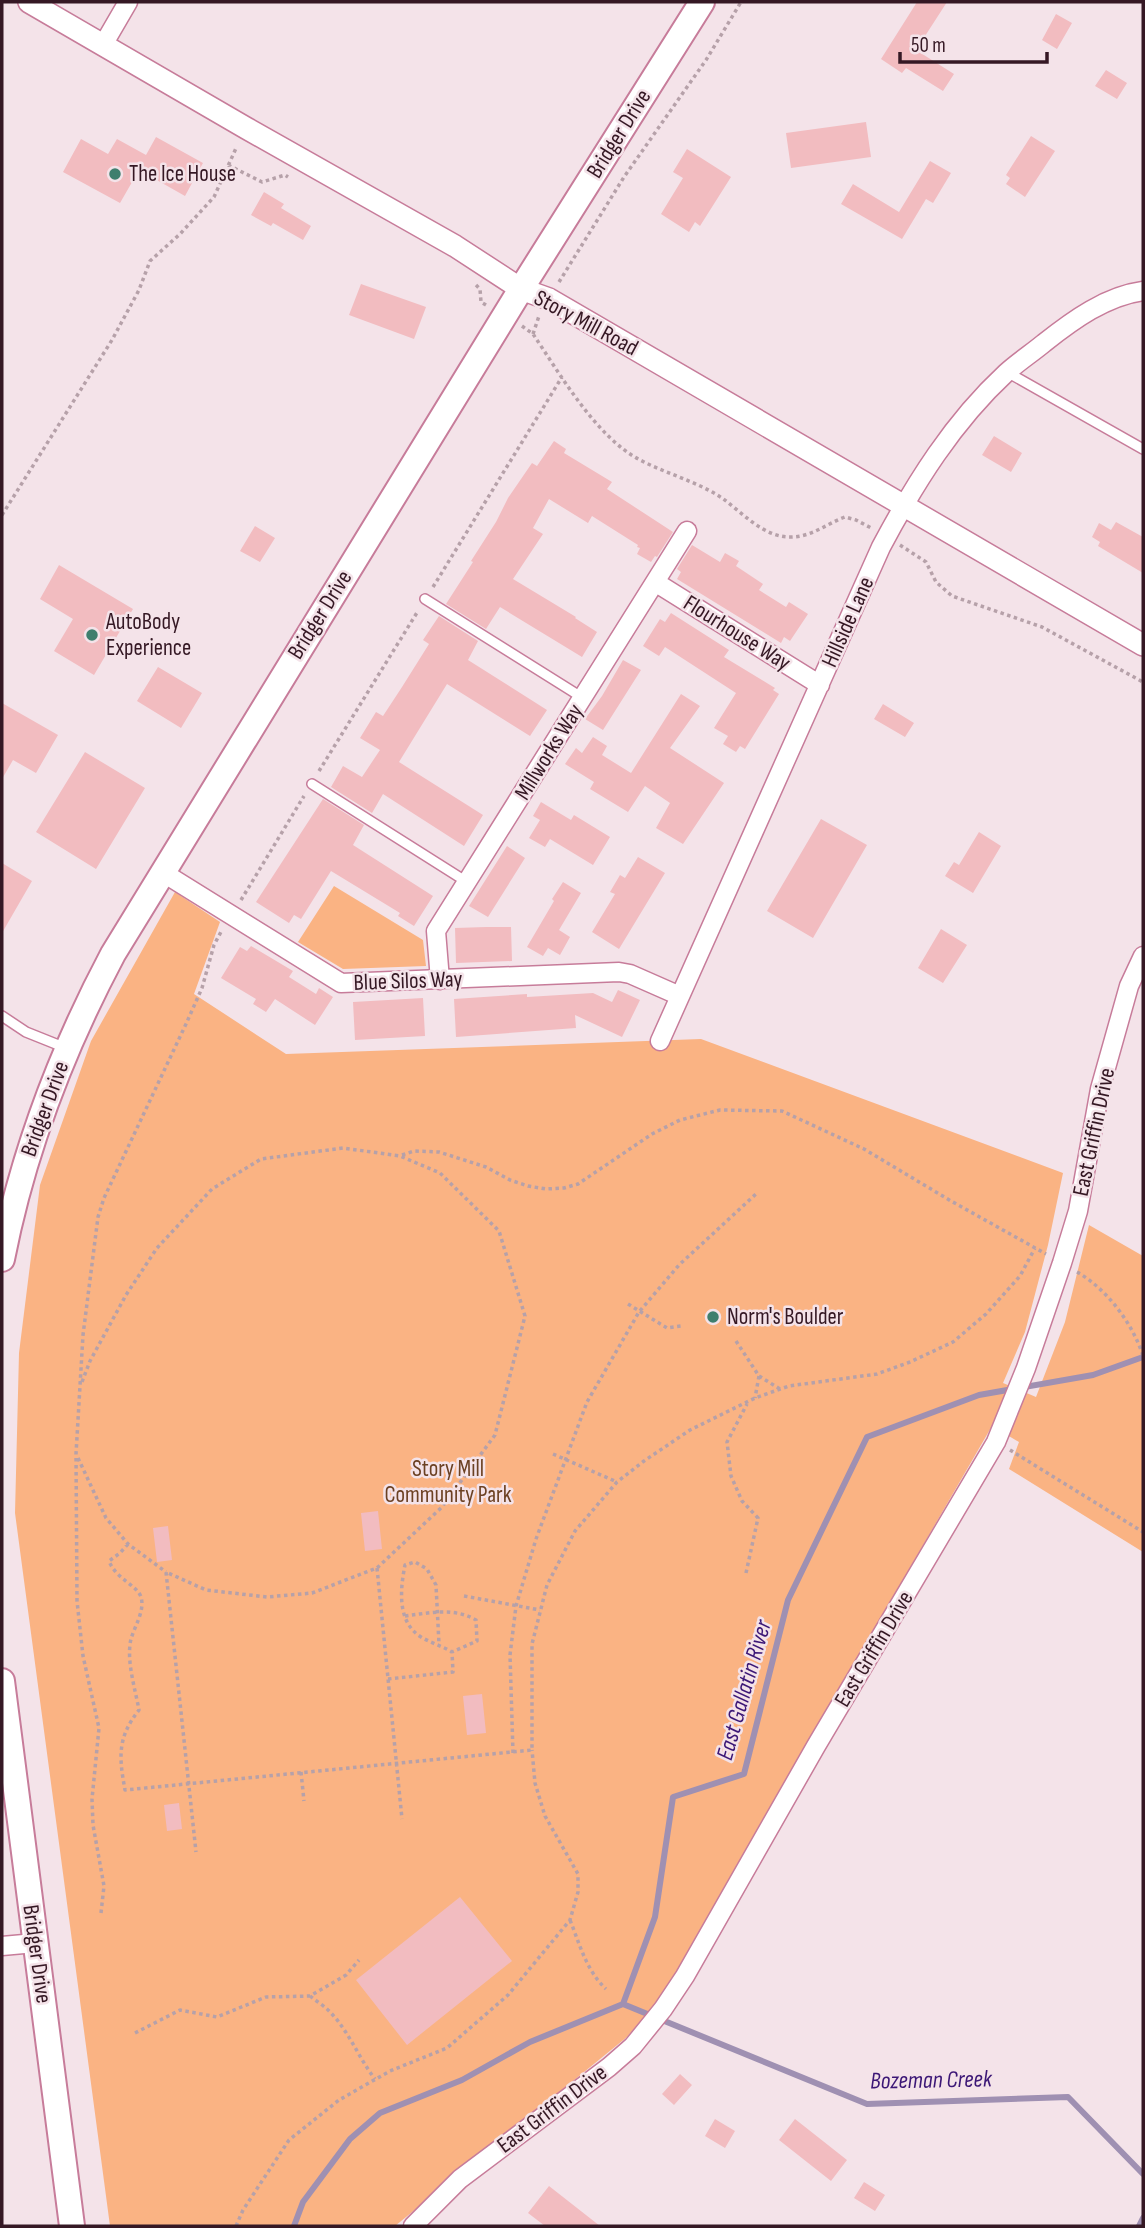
<svg xmlns="http://www.w3.org/2000/svg" width="1145" height="2228" viewBox="0 0 1145 2228" font-family="'Sofia Sans Condensed',sans-serif">
<style>
.green{fill:#fab383}
.lines{fill:none;stroke-linecap:round;stroke-linejoin:round}
.stream{stroke:#9f90b2;stroke-width:6}
.building{fill:#f2bcc0}
.service-casing{stroke:#c77c9a;stroke-width:12}
.minor-casing{stroke:#c77c9a;stroke-width:21}
.tertiary-casing{stroke:#c77c9a;stroke-width:24}
.secondary-casing{stroke:#c77c9a;stroke-width:28}
.path{stroke:#b6a1a9;stroke-width:3.5;stroke-dasharray:3.5 3.5;stroke-linecap:butt}
.service{stroke:#fff;stroke-width:9}
.minor{stroke:#fff;stroke-width:18}
.tertiary{stroke:#fff;stroke-width:21}
.secondary{stroke:#fff;stroke-width:24}
.poi-dot{fill:#3f7f6e;stroke:#f4e3e9;stroke-width:2.5}
.labels{text-anchor:middle;dominant-baseline:central;stroke-width:5;stroke-linejoin:round;paint-order:stroke}
.street-label{font-size:23px;fill:#351824;stroke:#f4e3e9}
.poi-label{font-size:23px;fill:#351824;stroke:#f4e3e9;text-anchor:start}
.park-label{font-size:23px;fill:#6c4123;stroke:#f4e3e9}
.water-label{font-size:24px;font-style:italic;fill:#3c1776;stroke:#f4e3e9}
</style>
<rect width="100%" height="100%" fill="#f4e3e9"/>
<path class="green" d="M334,886L423,940L426,966L343,969L298,942Z
M175,892L220,922L194,994L286,1054L701,1039L1063,1173L1048,1245L1025,1332L1003,1383L1036,1397L1065,1322L1089,1225L1143,1256V1552L1009,1469L1019,1442L992,1426L663,1995L627,2037L395,2226H110L15,1513L19,1353L40,1185L91,1041Z"/>
<g class="lines">
<path class="stream" d="M623,2004L867,2104L1068,2097L1143,2174
M294,2226L303,2202L350,2139L380,2113L462,2080L530,2042L623,2004L655,1917L673,1797L744,1774L788,1600L867,1437L979,1395L1093,1375L1143,1357
M1139,2226L1143,2218"/>
</g>
<path class="building" d="M917,2H947L916,50L954,74L943,91L906,68L902,73L881,59Z
M1056,14L1072,23L1057,49L1042,40Z
M1106,70L1127,83L1117,99L1095,86Z
M866,122L871,157L791,168L786,133Z
M1031,136L1055,151L1025,197L1006,184L1010,178L1006,175Z
M156,137L203,163L185,196L139,170L120,203L63,172L81,139L108,154L117,139L146,155Z
M687,149L731,177L700,226L695,222L689,232L661,214L683,178L673,172Z
M930,161L951,173L933,203L926,199L902,239L841,204L853,184L899,212Z
M264,192L284,204L281,208L311,226L303,240L273,223L271,226L251,215Z
M361,284L426,307L414,339L349,315Z
M994,436L1022,453L1011,472L982,455Z
M554,441L566,449L564,453L612,482L607,489L673,532L657,557L655,556L651,562L637,554L640,548L637,547L638,545L592,516L588,523L549,499L533,528L543,534L513,579L576,617L575,618L597,632L582,657L500,607L486,629L446,604L473,562L471,561L496,522L508,498L532,463L537,466Z
M1116,522L1143,537V573L1098,546L1100,542L1092,537L1099,523L1111,530Z
M255,526L275,538L260,562L240,551Z
M692,545L720,562L725,553L739,561L736,566L763,584L759,590L786,607L789,602L808,614L790,641L784,637L781,643L677,579L681,572L677,569Z
M59,565L133,609L94,675L54,651L73,619L40,599Z
M671,613L729,650L724,657L775,688L773,690L779,694L745,749L740,746L736,752L723,744L728,736L714,728L736,693L665,647L659,656L643,646L660,619L665,622Z
M439,616L478,641L468,660L547,710L530,736L447,684L399,762L483,815L464,846L383,794L372,813L331,787L343,766L362,777L380,750L360,738L376,712L383,716L402,687L429,644L423,640Z
M623,660L641,670L603,730L585,719L602,696Z
M158,667L202,693L181,728L137,701Z
M681,694L700,706L670,748L724,783L683,844L656,828L670,803L645,786L628,812L590,789L594,782L565,764L576,748L582,753L593,737L607,746L602,755L631,773Z
M2,703L58,735L36,773L13,760L2,779Z
M883,704L914,723L905,737L874,719Z
M85,752L145,788L96,869L36,832Z
M323,799L364,825L353,845L433,896L414,926L398,916L400,913L331,871L301,919L294,915L289,923L256,902Z
M541,802L571,820L574,815L610,837L593,865L550,839L545,847L529,838L540,820L533,816Z
M821,819L867,845L813,938L767,911Z
M979,832L1001,846L973,893L945,876L954,862L959,865Z
M507,846L525,858L488,917L469,906Z
M638,857L665,873L619,949L592,932L615,894L610,892L620,875L625,878Z
M2,863L32,881L2,933Z
M563,882L581,893L559,930L570,937L560,955L548,948L543,956L527,947L554,901L552,899Z
M486,927H511L512,961L456,963L455,928Z
M941,929L967,945L943,983L918,968Z
M251,946L293,971L289,977L316,994L319,988L333,997L315,1025L275,999L266,1012L253,1004L256,999L221,978L240,947L247,951Z
M618,990L640,1000L622,1037L575,1015L576,1028L456,1037L454,999L527,994V997L593,993L612,1002Z
M423,998L425,1036L355,1040L353,1002Z
M378,1511L382,1549L365,1551L361,1513Z
M168,1526L172,1560L157,1562L153,1528Z
M482,1694L486,1733L467,1735L463,1696Z
M179,1803L182,1829L167,1831L164,1805Z
M460,1897L512,1961L407,2045L356,1980Z
M680,2074L692,2085L674,2105L662,2094Z
M715,2119L735,2131L725,2148L705,2136Z
M795,2119L847,2160L831,2181L779,2140Z
M864,2182L885,2195L875,2211L854,2198Z
M549,2186L600,2226H545L528,2213Z"/>
<g class="lines">
<g class="service-casing">
<path id="service" d="M1007,372L1143,449
M425,599L583,698
M312,784L467,882
M2,1016L26,1032L66,1048"/>
</g>
<g class="minor-casing">
<path id="minor" d="M103,45L128,2
M655,582L820,685
M162,872L341,983L619,972L630,974L680,996
M440,980L436,931L687,531
M660,1041L881,547C915,483 953,422 1006,373C1018,362 1032,353 1044,343C1073,320 1106,296 1143,291
M2,1946L35,1943
M413,2226L460,2179L609,2067L633,2046L663,2009L685,1976L816,1746L996,1442L1026,1368L1062,1263L1078,1211L1100,1089L1129,986L1143,956"/>
</g>
<g class="tertiary-casing">
<path id="tertiary" d="M29,2L246,128L455,246L521,289L549,299L1143,645"/>
</g>
<g class="secondary-casing">
<path id="secondary" d="M2,1259C23,1152 62,1050 113,954L521,289L702,2
M2,1681L72,2226"/>
</g>
<path class="path" d="M228,165L262,182L285,175L288,177
M559,282L624,177L706,60L741,2
M476,285L480,289L481,302L486,305
M522,326L533,334C560,374 596,437 640,460C667,474 696,481 722,498C743,513 763,537 790,537C812,537 826,524 845,517L856,520L873,529
M533,334L539,316
M2,515L112,340L139,290L150,261L180,234L214,197L237,146
M900,545L926,562L936,582L952,596L1042,627L1143,682
M433,587L562,377
M319,771L418,611
M241,900L304,796
M402,1155L414,1151L439,1152L486,1167L510,1180L528,1186L546,1189L564,1188L578,1184L652,1134L680,1120L720,1110L782,1111L864,1149L951,1201L1046,1254
M1077,1272C1107,1289 1133,1324 1143,1356
M628,1304L667,1328L681,1326
M736,1341L759,1376L755,1398
M759,1376L780,1389
M82,1382L90,1361L126,1295L157,1248L212,1189L261,1159L343,1148L400,1156L440,1173L499,1231L525,1316L495,1435L442,1507L377,1568L312,1593L267,1597L206,1590L166,1572L196,1852
M1010,1450L1143,1532
M553,1454L617,1482
M78,1458L106,1518L128,1544L166,1572
M128,1544L120,1553L109,1561C116,1579 137,1585 141,1597C145,1611 135,1625 131,1639C126,1660 135,1688 139,1710C117,1738 119,1757 125,1790L532,1750V1644L547,1585L575,1531L617,1482L644,1461L690,1430L755,1398L789,1386L877,1374L910,1362L953,1342L986,1314L1020,1276L1035,1248
M377,1568L402,1819
M746,1573L758,1518L742,1501L731,1476L727,1442L747,1404
M464,1596L540,1610
M405,1616C429,1613 454,1607 476,1620L477,1641L452,1652
M388,1679L453,1672L452,1652C442,1646 431,1643 421,1637C397,1622 400,1590 405,1565L415,1562L427,1569L436,1585L439,1644
M513,1753L510,1655L516,1606L536,1539L587,1402L639,1312L679,1265L757,1193
M301,1772L304,1801
M101,1913L104,1886L93,1825L92,1799L99,1728L83,1656L77,1601L76,1454L83,1335L98,1217L104,1198L186,1024L202,988L214,945L222,930
M570,1920C580,1945 586,1970 606,1989
M310,1996C316,2001 323,2005 328,2010C348,2029 358,2057 375,2079
M135,2033L180,2010L217,2017L266,1997L310,1996L346,1975L359,1960
M236,2226L243,2210L289,2140L339,2100L390,2071L447,2048L508,1995L570,1920L578,1892V1874L545,1816L535,1783L532,1750"/>
<use href="#service" class="service"/>
<use href="#minor" class="minor"/>
<use href="#tertiary" class="tertiary"/>
<use href="#secondary" class="secondary"/>
</g>
<g class="poi-dot">
<circle cx="115" cy="174" r="7"/>
<circle cx="92" cy="635" r="7"/>
<circle cx="713" cy="1317" r="7"/>
</g>
<g class="labels">
<g class="street-label">
<text transform="translate(619 134) rotate(-58)">Bridger Drive</text>
<text transform="translate(586 323) rotate(28)">Story Mill Road</text>
<text transform="translate(320 615) rotate(-58)">Bridger Drive</text>
<text transform="translate(848 622) rotate(-66)">Hillside Lane</text>
<text transform="translate(737 633) rotate(32)">Flourhouse Way</text>
<text transform="translate(549 752) rotate(-58)">Millworks Way</text>
<text transform="translate(408 981) rotate(-2)">Blue Silos Way</text>
<text transform="translate(45 1109) rotate(-70)">Bridger Drive</text>
<text transform="translate(1094 1132) rotate(-78)">East Griffin Drive</text>
<text transform="translate(874 1649) rotate(-59)">East Griffin Drive</text>
<text transform="translate(37 1954) rotate(82)">Bridger Drive</text>
<text transform="translate(552 2109) rotate(-37)">East Griffin Drive</text>
</g>
<g class="poi-label">
<text x="129" y="174">The Ice House</text>
<text x="106" y="622">AutoBody<tspan x="106" dy="26">Experience</tspan></text>
<text x="727" y="1317">Norm's Boulder</text>
</g>
<g class="park-label">
<text x="448" y="1469">Story Mill<tspan x="448" dy="26">Community Park</tspan></text>
</g>
<g class="water-label">
<text transform="translate(744 1690) rotate(-74)">East Gallatin River</text>
<text transform="translate(931 2080) rotate(-1)">Bozeman Creek</text>
</g>
</g>
<rect width="1145" height="2228" fill="none" stroke="#351824" stroke-width="7"/>
<path d="M900 52v10h147v-10" fill="none" stroke="#351824" stroke-width="3.5"/>
<text x="911" y="52" font-size="21" fill="#351824" stroke="#f4e3e9" stroke-width="5" paint-order="stroke">50 m</text>
</svg>
